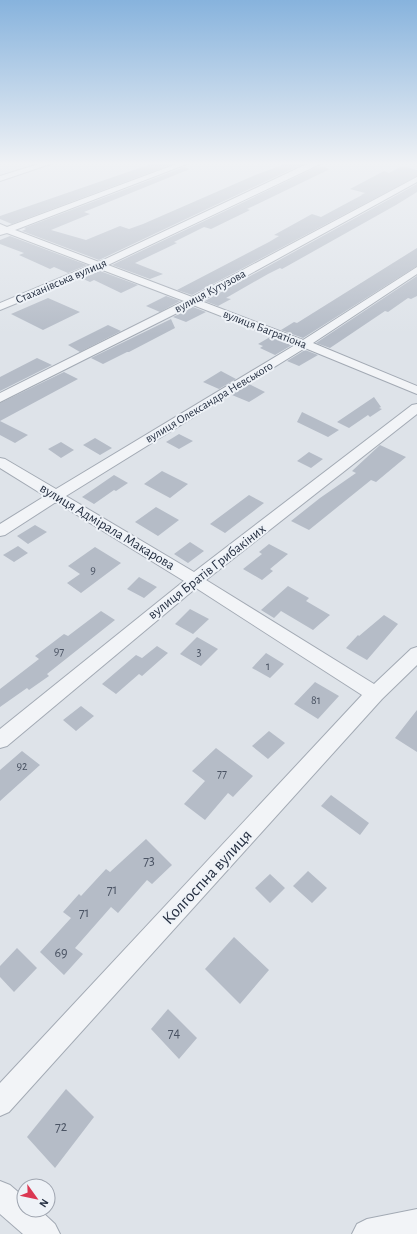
<svg xmlns="http://www.w3.org/2000/svg" width="417" height="1234" viewBox="0 0 417 1234" font-family="'Alegreya Sans',sans-serif">
<style>
.building{fill:#b5bcc7}
.lines{fill:none;stroke-linecap:round;stroke-linejoin:round}
.minor-casing{stroke:#a3aab4;stroke-width:2}
.minor{fill:#f2f4f7;fill-rule:evenodd}
.labels{text-anchor:middle;dominant-baseline:central;stroke-width:4;stroke-linejoin:round;paint-order:stroke}
.far-street-label{font-size:12px;fill:#263042;stroke:#eef2f7}
.number-label{font-size:12px;fill:#4a5363}
.street-label{font-size:14px;fill:#263042;stroke:#eef2f7}
.near-number-label{font-size:14px;fill:#4a5363}
.near-street-label{font-size:17px;fill:#263042;stroke:#eef2f7}
</style>
<rect width="100%" height="100%" fill="#dee3e9"/>
<path class="building" d="M157,162L173,164L12,224L0,219V216Z
M290,162L305,163L99,260L22,231L26,229L24,228L184,167L190,169L84,212L90,214L51,230L86,240L120,226L129,229L143,224L253,176Z
M319,166L330,169L247,209L250,210L211,229L204,227L174,242L177,243L135,263L163,274L150,279L112,265Z
M402,166L417,170V176L192,295L177,290L269,242L279,236L274,235L312,214L321,217L362,195H361L365,193L350,189L384,171L389,173Z
M417,184V192L396,205L282,269L280,268L268,274L226,298L231,299L218,306L205,301Z
M10,236L87,265L68,273L54,267L50,269L19,255L24,253L0,244V240Z
M417,248V266L303,338L281,330L294,322L297,323Z
M100,271L138,285L121,293L94,280L90,282L81,278Z
M417,276V296L411,299L408,298L388,312L385,311L330,348L316,343Z
M166,296L180,301L160,312L146,306Z
M48,298L80,312L43,330L11,314Z
M193,307L206,312L186,322L173,317Z
M171,319L175,328L129,352H127L103,364L91,358Z
M108,325L121,331L80,352L68,345Z
M270,337L292,345L275,355L260,348L263,346L258,344Z
M305,350L318,355L299,366L287,361Z
M37,358L52,365L0,391V377Z
M221,371L236,379L219,389L203,382Z
M64,372L78,379L0,421L28,435L15,443L0,435V403Z
M249,384L265,392L249,402L232,395Z
M374,397L381,407L379,408L382,409L370,417L368,415L349,428L337,422Z
M302,412L339,430L328,437L297,422Z
M179,434L193,441L179,449L166,442Z
M95,438L112,448L100,455L83,445Z
M61,442L74,450L61,458L48,449Z
M380,445L406,457L376,482L371,480L309,530L291,521L320,498L356,473L352,471Z
M309,452L323,459L311,468L297,461Z
M162,471L188,484L170,498L144,484Z
M114,475L128,483L116,491L114,490L94,504L82,497Z
M249,495L264,503L225,533L210,524Z
M156,507L179,520L158,536L135,522Z
M35,525L47,532L28,544L17,536Z
M190,542L204,551L188,563L174,554Z
M269,544L288,554L270,569L273,571L262,580L243,569L262,554L259,552Z
M18,546L28,553L14,562L3,555Z
M95,547L121,563L81,593L67,583L80,574L68,566Z
M139,577L157,587L144,598L127,589Z
M288,586L309,598L306,601L330,615L313,630L281,611L274,618L261,610Z
M190,609L209,619L193,634L175,624Z
M101,611L115,620L47,674L49,676L29,690L27,688L0,707V689L39,659L35,656L64,634L68,636Z
M384,615L398,624L367,660L346,648L358,635L359,636Z
M197,637L218,649L201,666L180,654Z
M157,646L168,653L142,676L139,674L116,694L102,684L136,655L142,658Z
M266,653L284,664L270,678L252,668Z
M315,682L339,696L318,719L294,704Z
M81,706L94,716L76,731L63,720Z
M417,710V752L395,738Z
M269,731L285,743L268,759L252,746Z
M216,748L253,776L233,797L228,793L205,820L184,804L205,781L192,771Z
M22,751L40,765L0,801V770Z
M331,795L369,823L360,835L321,806Z
M146,839L172,865L152,884L147,880L118,913L111,907L75,948L83,954L64,975L40,952L71,918L63,912L79,894L81,896L106,869L110,872Z
M308,871L327,888L312,903L293,886Z
M270,874L285,888L270,903L255,888Z
M234,937L269,970L240,1004L205,969Z
M17,948L37,968L14,992L0,977V966Z
M168,1009L197,1038L179,1059L151,1029Z
M66,1089L94,1117L55,1168L27,1137Z"/>
<g class="lines">
<g class="minor-casing">
<path id="minor" d="M45,162H56L0,181V176Z
M182,162H192L15,230L99,262L311,162H321L320,164L108,265L192,297L417,177V182L201,301L303,340L417,267V274L313,343L417,386V394L305,348L66,496L194,572L412,405L417,404V414L206,580L374,684L411,649L417,647V665L382,699L9,1112L0,1116V1083L362,695L196,588L7,746L0,748V729L184,581L56,502L5,535L0,536V524L45,496L0,468V458L5,459L56,489L295,345L193,305L0,402V393L184,301L100,269L0,310V303L91,265L7,233L0,235V224L7,227Z
M0,1181L10,1185L24,1197V1210H40L55,1224L60,1234H23L0,1214Z
M417,1209V1234H352L357,1224L367,1219Z"/>
</g>
<use href="#minor" class="minor"/>
</g>
<linearGradient id="sky" x2="0" y2="1"><stop stop-color="#87b3dd"/><stop offset="0.49" stop-color="#f0f2f5"/><stop offset="1" stop-color="#f0f2f5" stop-opacity="0"/></linearGradient>
<rect width="417" height="334" fill="url(#sky)"/>
<g class="labels">
<g class="far-street-label">
<text transform="translate(61 281) rotate(-23)">Стаханівська вулиця</text>
<text transform="translate(210 291) rotate(-28)">вулиця Кутузова</text>
<text transform="translate(265 329) rotate(21)">вулиця Багратіона</text>
<text transform="translate(209 402) rotate(-31)">вулиця Олександра Невського</text>
</g>
<g class="number-label">
<text x="93" y="570">9</text>
<text x="59" y="651">97</text>
<text x="199" y="652">3</text>
<text x="268" y="666">1</text>
<text x="316" y="700">81</text>
<text x="22" y="766">92</text>
<text x="222" y="773">77</text>
</g>
<g class="street-label">
<text transform="translate(107 527) rotate(31)">вулиця Адмірала Макарова</text>
<text transform="translate(207 572) rotate(-38)">вулиця Братів Грибакіних</text>
</g>
<g class="near-number-label">
<text x="149" y="861">73</text>
<text x="112" y="890">71</text>
<text x="84" y="913">71</text>
<text x="61" y="953">69</text>
<text x="174" y="1033">74</text>
<text x="61" y="1127">72</text>
</g>
<g class="near-street-label">
<text transform="translate(207 877) rotate(-47)">Колгоспна вулиця</text>
</g>
</g>
<g transform="translate(36 1198) rotate(123)"><circle r="19" fill="#eef2f7" stroke="#9ea4af"/>
<path d="M0-3L7 15L0 10L-7 15Z" fill="#db3752"/>
<text y="-6" font-size="11" font-weight="bold" text-anchor="middle" fill="#263042">N</text>
</g>
</svg>
